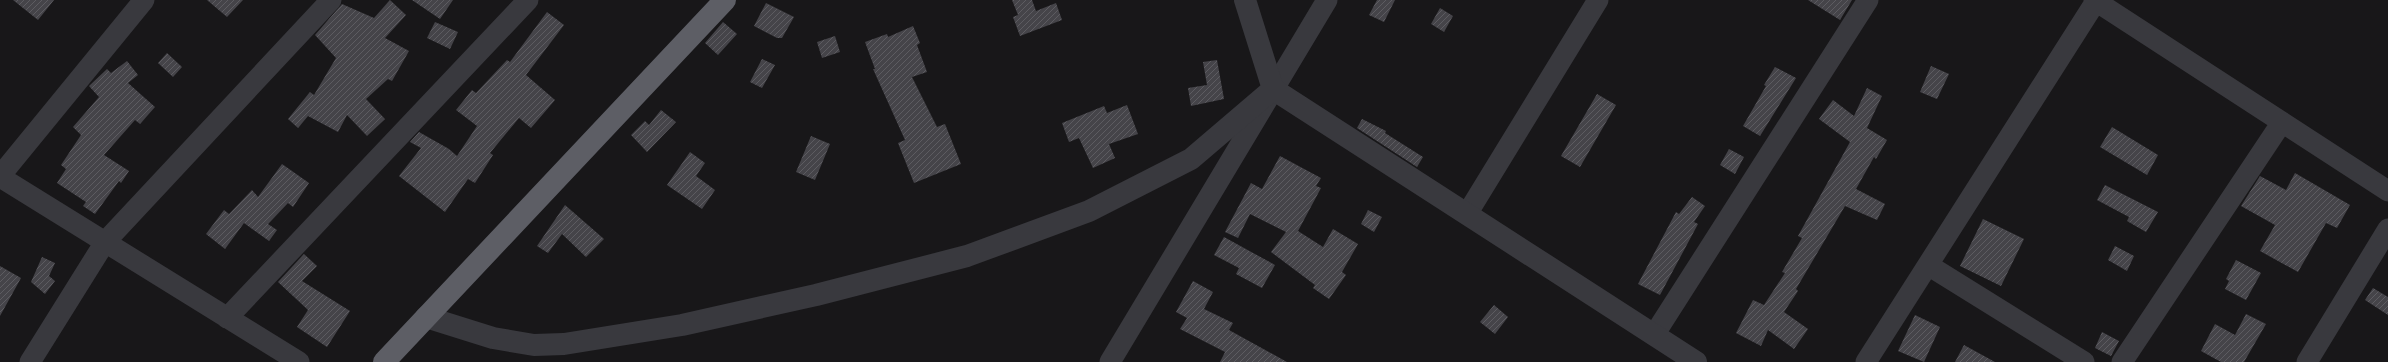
<svg xmlns="http://www.w3.org/2000/svg" width="2388" height="362" viewBox="0 0 2388 362" font-family="'Titillium Web',sans-serif">
<style>
.building{fill:url(#building-hatch)}
.lines{fill:none;stroke-linecap:round;stroke-linejoin:round}
.minor{stroke:#39393e;stroke-width:21}
.tertiary{stroke:#39393e;stroke-width:22}
.trunk{stroke:#5d5e65;stroke-width:22}
</style>
<defs>
<pattern id="building-hatch" width="6" height="6" patternUnits="userSpaceOnUse"><rect width="6" height="6" fill="#454449"/><path d="M-1 1l2-2M0 6l6-6M5 7l2-2" fill="none" stroke="#5d5c61"/></pattern>
</defs>
<rect width="100%" height="100%" fill="#181719"/>
<path class="building" d="M13,0H54L38,20Z
M207,0H243L227,17Z
M390,0L406,15L385,38L409,51L392,81L388,79L366,99L385,119L367,136L347,115L338,132L308,116L298,128L288,119L310,92L314,95L336,58L315,35L342,4L374,18Z
M412,0H453L440,19Z
M1012,0H1032L1036,11L1056,3L1062,20L1020,36L1013,17L1018,15Z
M1377,0H1395L1384,22L1369,15Z
M1808,0H1852L1840,20Z
M766,3L794,17L782,38H777L754,26Z
M1440,8L1453,16L1444,32L1431,24Z
M547,12L564,25L526,75L555,100L531,128L519,118L490,153L493,155L475,183L468,179L445,212L399,176L421,148L410,142L419,132L449,149L457,156L477,126L456,110L472,90L476,93L507,60L510,62Z
M435,22L458,32L450,49L427,38Z
M723,22L737,34L718,55L705,43Z
M913,26L920,43L917,45L927,72L912,77L937,127L945,124L961,164L914,183L898,143L905,140L873,69H875L865,42L887,34L888,37Z
M835,36L840,52L822,58L817,42Z
M167,53L182,67L173,77L158,63Z
M762,59L775,65L762,88L750,82Z
M1217,60L1224,99L1191,106L1188,88L1207,85L1203,62Z
M127,61L138,75L128,83L155,107L140,124L135,120L104,155L129,171L121,183L119,181L95,214L83,206L86,202L57,183L66,169L61,165L81,135L73,127L99,97L89,86L107,69L111,73Z
M1931,66L1949,74L1937,99L1920,92Z
M1775,67L1796,78L1760,136L1743,126L1766,86L1764,85Z
M1867,88L1882,96L1867,128L1887,140L1876,159L1874,157L1856,189L1885,204L1877,220L1845,206L1796,289L1798,291L1784,312L1808,329L1794,349L1768,330L1761,346L1736,333L1753,300L1764,305L1785,273L1782,272L1802,238L1798,236L1850,142L1819,119L1833,100L1854,116Z
M1597,94L1616,105L1580,167L1561,156Z
M1127,105L1138,134L1109,144L1115,158L1093,168L1079,138L1069,142L1062,123L1104,106L1107,113Z
M661,110L676,122L647,152L631,135L645,121L649,125Z
M1362,119L1386,131L1385,133L1423,157L1417,167L1357,128Z
M2112,127L2158,155L2147,175L2100,147Z
M811,136L830,144L815,180L796,172Z
M1729,149L1744,157L1735,174L1720,165Z
M690,152L705,163L696,176L715,190L702,209L667,185Z
M1280,156L1321,178L1316,186L1321,188L1298,231L1323,247L1333,229L1358,244L1342,272L1346,275L1329,299L1313,288L1315,285L1271,252L1286,232L1250,214L1238,238L1225,232L1251,183L1262,189Z
M282,164L309,183L293,207L288,203L268,224L277,230L269,241L244,223L225,249L206,234L224,210L229,214L252,190L258,197Z
M2295,173L2350,205L2337,228L2326,223L2298,272L2260,251L2275,225L2241,206L2260,176L2286,190Z
M2105,185L2158,212L2146,232L2127,221L2129,217L2097,200Z
M1692,197L1705,206L1694,222L1698,224L1660,295L1638,284L1676,212L1679,214Z
M565,205L604,239L586,257L562,234L548,253L537,246Z
M1368,210L1382,217L1374,232L1361,224Z
M1983,219L2024,239L2001,286L1960,266Z
M1224,237L1275,265L1262,288L1236,274L1239,268L1214,255Z
M2115,246L2134,256L2127,271L2108,260Z
M304,254L317,266L302,281L350,311L327,347L297,327L308,310L278,282Z
M42,257L55,263L49,276L55,281L45,294L31,282Z
M2236,260L2261,273L2246,300L2225,289L2229,281L2226,279Z
M0,266L21,278L0,316Z
M1193,281L1213,292L1204,309L1233,323L1229,330L1287,362H1220L1225,352L1180,329L1187,318L1176,312Z
M2373,288L2388,297V315L2365,300Z
M1494,305L1508,317L1495,334L1480,322Z
M2246,314L2266,324L2244,362H2221L2201,351L2215,324L2235,335Z
M1915,315L1940,327L1924,362L1898,351Z
M2102,332L2119,341L2111,356L2095,348Z
M1964,345L1995,362H1955Z"/>
<g class="lines">
<path class="minor" d="M2094,0L2388,191
M0,176L144,0
M0,177L299,362
M1467,214L1598,0
M1928,265L2084,362
M227,318L528,0
M1654,335L1868,0
M30,362L105,242L331,0
M1110,362L1327,0
M1866,362L2096,1
M2122,362L2282,122
M2307,362L2388,229"/>
<path class="tertiary" d="M1245,0L1273,89L1696,362
M426,317L493,338L534,345L564,344L682,325L816,295L967,256L1089,211L1191,159L1273,89"/>
<path class="trunk" d="M384,362L725,0"/>
</g>
</svg>
